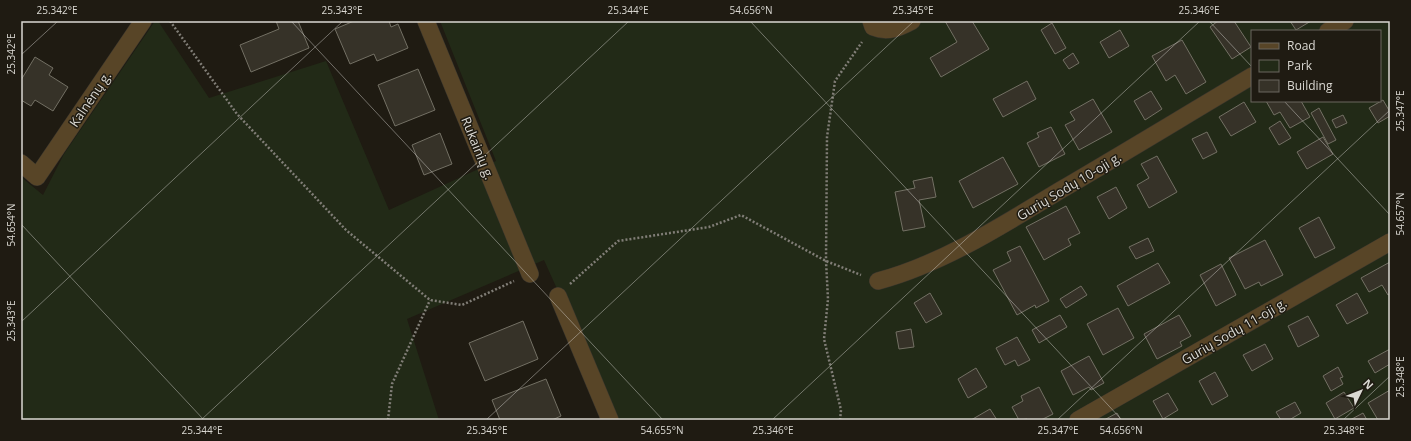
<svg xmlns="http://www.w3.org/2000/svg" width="1411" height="441" viewBox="0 0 1411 441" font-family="'Open Sans',sans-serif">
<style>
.green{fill:#222a17;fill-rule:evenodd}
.building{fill:#363228;stroke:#737064}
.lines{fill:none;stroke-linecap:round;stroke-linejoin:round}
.minor-casing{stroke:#39352d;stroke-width:18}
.path{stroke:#817e77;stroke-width:2.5;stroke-dasharray:2 2;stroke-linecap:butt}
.minor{stroke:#584527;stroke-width:17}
.ticks{fill:none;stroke:#dad8d2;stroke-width:1;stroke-opacity:0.45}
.labels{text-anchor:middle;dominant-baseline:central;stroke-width:3;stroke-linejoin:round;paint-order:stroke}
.street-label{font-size:13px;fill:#dad8d2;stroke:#1f1b12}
.neatline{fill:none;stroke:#dad8d2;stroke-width:1.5}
.ticks-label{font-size:10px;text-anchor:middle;fill:#dad8d2}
</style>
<rect width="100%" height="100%" fill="#1f1b12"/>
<path class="green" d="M155,21H158L209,98L326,61L389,210L496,161L440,21H1390V420H616L544,260L407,319L439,420H21V177L43,195L64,154ZM1252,31H1380V101H1252Z"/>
<path class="building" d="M276,21H298L309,48L251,72L240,45L279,29Z
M354,21H389L391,27L398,24L408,48L377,61L374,54L350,64L335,29Z
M945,21H972L989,49L941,77L930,58L957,42Z
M1218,21H1234L1251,47L1232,59L1210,27Z
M1290,21H1311L1296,30Z
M1052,23L1066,48L1055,54L1041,30Z
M1120,30L1129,46L1109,58L1100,42Z
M1182,40L1206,82L1186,94L1175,75L1166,81L1152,56Z
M1073,53L1079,63L1069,69L1063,60Z
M35,57L53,68L49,75L68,87L53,111L35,100L31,106L21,100V80Z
M418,69L435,110L395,126L378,85Z
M1027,81L1036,99L1003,117L993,99Z
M1151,91L1162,109L1145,120L1134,101Z
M1093,99L1112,132L1079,150L1065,125L1075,120L1070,112Z
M1383,100L1390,112V116L1378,123L1369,108Z
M1266,101H1301L1310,117L1290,128L1280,112L1274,115Z
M1244,102L1256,122L1231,136L1219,117Z
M1319,108L1336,140L1328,144L1311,113Z
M1343,115L1347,123L1336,128L1332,120Z
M1280,121L1291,138L1279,145L1269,128Z
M1051,127L1065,154L1039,167L1027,143L1039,137L1037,133Z
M1207,132L1217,152L1203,159L1192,139Z
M440,133L452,164L424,175L412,145Z
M1323,137L1333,154L1307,169L1297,152Z
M1157,156L1177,192L1149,208L1137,185L1149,178L1141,164Z
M1003,157L1018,184L973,208L959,181Z
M932,177L936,197L919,200L925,227L903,231L895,192L915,188L913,181Z
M1116,187L1127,208L1109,219L1097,197Z
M1066,206L1080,233L1068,239L1071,245L1044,260L1026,227Z
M1319,217L1335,248L1315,258L1299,228Z
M1148,238L1154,251L1136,259L1129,247Z
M1265,240L1283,275L1261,286L1259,282L1245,289L1229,258Z
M1020,246L1049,301L1036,308L1035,305L1017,315L993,270L1011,261L1007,252Z
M1390,262V294L1388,295L1382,285L1369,292L1361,278Z
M1158,263L1170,283L1128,306L1117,286Z
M1221,264L1236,295L1216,306L1200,275Z
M1081,286L1087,295L1066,308L1060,299Z
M930,293L942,314L926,323L914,303Z
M1357,293L1368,313L1347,324L1336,305Z
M1118,308L1134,338L1103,355L1087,324Z
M1060,315L1067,327L1039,343L1032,330Z
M1179,315L1191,336L1180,342L1182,346L1157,359L1144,334Z
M1308,316L1319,336L1298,347L1288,326Z
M523,321L538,359L485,381L469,343Z
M911,329L914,347L899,349L896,332Z
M1017,337L1030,360L1018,366L1015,360L1005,365L996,348Z
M1265,344L1273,359L1252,371L1243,355Z
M1390,349V364L1375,373L1368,361Z
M1089,356L1104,383L1091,390L1089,387L1073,395L1061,371Z
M1338,367L1343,377L1340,378L1343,384L1331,391L1323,376Z
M976,368L987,387L968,398L958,379Z
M1215,372L1228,396L1212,405L1199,381Z
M546,379L561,416L552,420H500L492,400Z
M1039,387L1053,414L1041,420H1027V419L1019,420L1012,407L1023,401L1021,396Z
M1390,390V420H1378L1368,403Z
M1344,392L1354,408L1335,419L1326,403Z
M1168,393L1178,410L1163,419L1153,401Z
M1295,402L1301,413L1289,420H1281L1276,412Z
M990,409L997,420H971Z
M1117,413L1121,420H1104Z
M1363,413L1367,420H1350Z"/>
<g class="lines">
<g class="minor-casing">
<path id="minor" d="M426,21L530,274
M871,21L873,27C887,33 899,28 912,21
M1328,31L1345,21
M21,163L37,177L143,21
M878,281C942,264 1003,225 1059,191C1124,153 1188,114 1252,76
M558,296L610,420
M1078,420L1390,242"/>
</g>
<path class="path" d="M170,21L237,114L346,230L430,300L462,305L514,281
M570,284L618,241L709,227L741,215L826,261L861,275
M388,420L392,384L430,300
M840,420L841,410L824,339L828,299L826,261L827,137L835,81L862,42"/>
<use href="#minor" class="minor"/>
</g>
<path class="ticks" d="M291,21L663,420M750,21L1122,420M1209,21L1252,67M21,55L58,21M1284,101L1390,215M21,224L204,420M21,322L343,21M201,420L629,21M486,420L914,21M772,420L1200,21M1057,420L1390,110M1343,420L1390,376"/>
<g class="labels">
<g class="street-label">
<text transform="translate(90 99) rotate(-56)">Kalnėnų g.</text>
<text transform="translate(478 148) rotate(68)">Rukainių g.</text>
<text transform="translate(1069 186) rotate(-31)">Gurių Sodų 10-oji g.</text>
<text transform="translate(1234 331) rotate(-30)">Gurių Sodų 11-oji g.</text>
</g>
</g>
<rect width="1411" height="441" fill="none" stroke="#1f1b12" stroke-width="44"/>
<rect x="1251" y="30" width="130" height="72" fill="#1f1b12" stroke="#6a675f"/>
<rect x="1259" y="43" width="20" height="6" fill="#584527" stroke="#6a675f"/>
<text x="1287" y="50" font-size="12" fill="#dad8d2">Road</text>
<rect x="1259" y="60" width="20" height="12" fill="#222a17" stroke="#6a675f"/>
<text x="1287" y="70" font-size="12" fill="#dad8d2">Park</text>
<rect x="1259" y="80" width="20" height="12" fill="#363228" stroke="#6a675f"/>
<text x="1287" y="90" font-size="12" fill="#dad8d2">Building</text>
<g transform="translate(1361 391) rotate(47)" stroke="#1f1b12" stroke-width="3" paint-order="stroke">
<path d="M0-3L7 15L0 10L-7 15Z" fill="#dad8d2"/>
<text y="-6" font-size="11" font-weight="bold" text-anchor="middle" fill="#dad8d2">N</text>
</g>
<rect x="22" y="22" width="1367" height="397" class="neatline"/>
<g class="ticks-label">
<text x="57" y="14">25.342°E</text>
<text x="342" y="14">25.343°E</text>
<text x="628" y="14">25.344°E</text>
<text x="751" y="14">54.656°N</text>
<text x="913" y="14">25.345°E</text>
<text x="1199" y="14">25.346°E</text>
<text transform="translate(11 54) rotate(-90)" y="4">25.342°E</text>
<text transform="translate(1400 111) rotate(-90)" y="4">25.347°E</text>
<text transform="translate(1400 214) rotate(-90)" y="4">54.657°N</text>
<text transform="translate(11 225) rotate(-90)" y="4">54.654°N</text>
<text transform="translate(11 321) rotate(-90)" y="4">25.343°E</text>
<text transform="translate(1400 377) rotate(-90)" y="4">25.348°E</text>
<text x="202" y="434">25.344°E</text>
<text x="487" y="434">25.345°E</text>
<text x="662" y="434">54.655°N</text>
<text x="773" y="434">25.346°E</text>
<text x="1058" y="434">25.347°E</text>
<text x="1121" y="434">54.656°N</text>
<text x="1344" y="434">25.348°E</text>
</g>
</svg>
